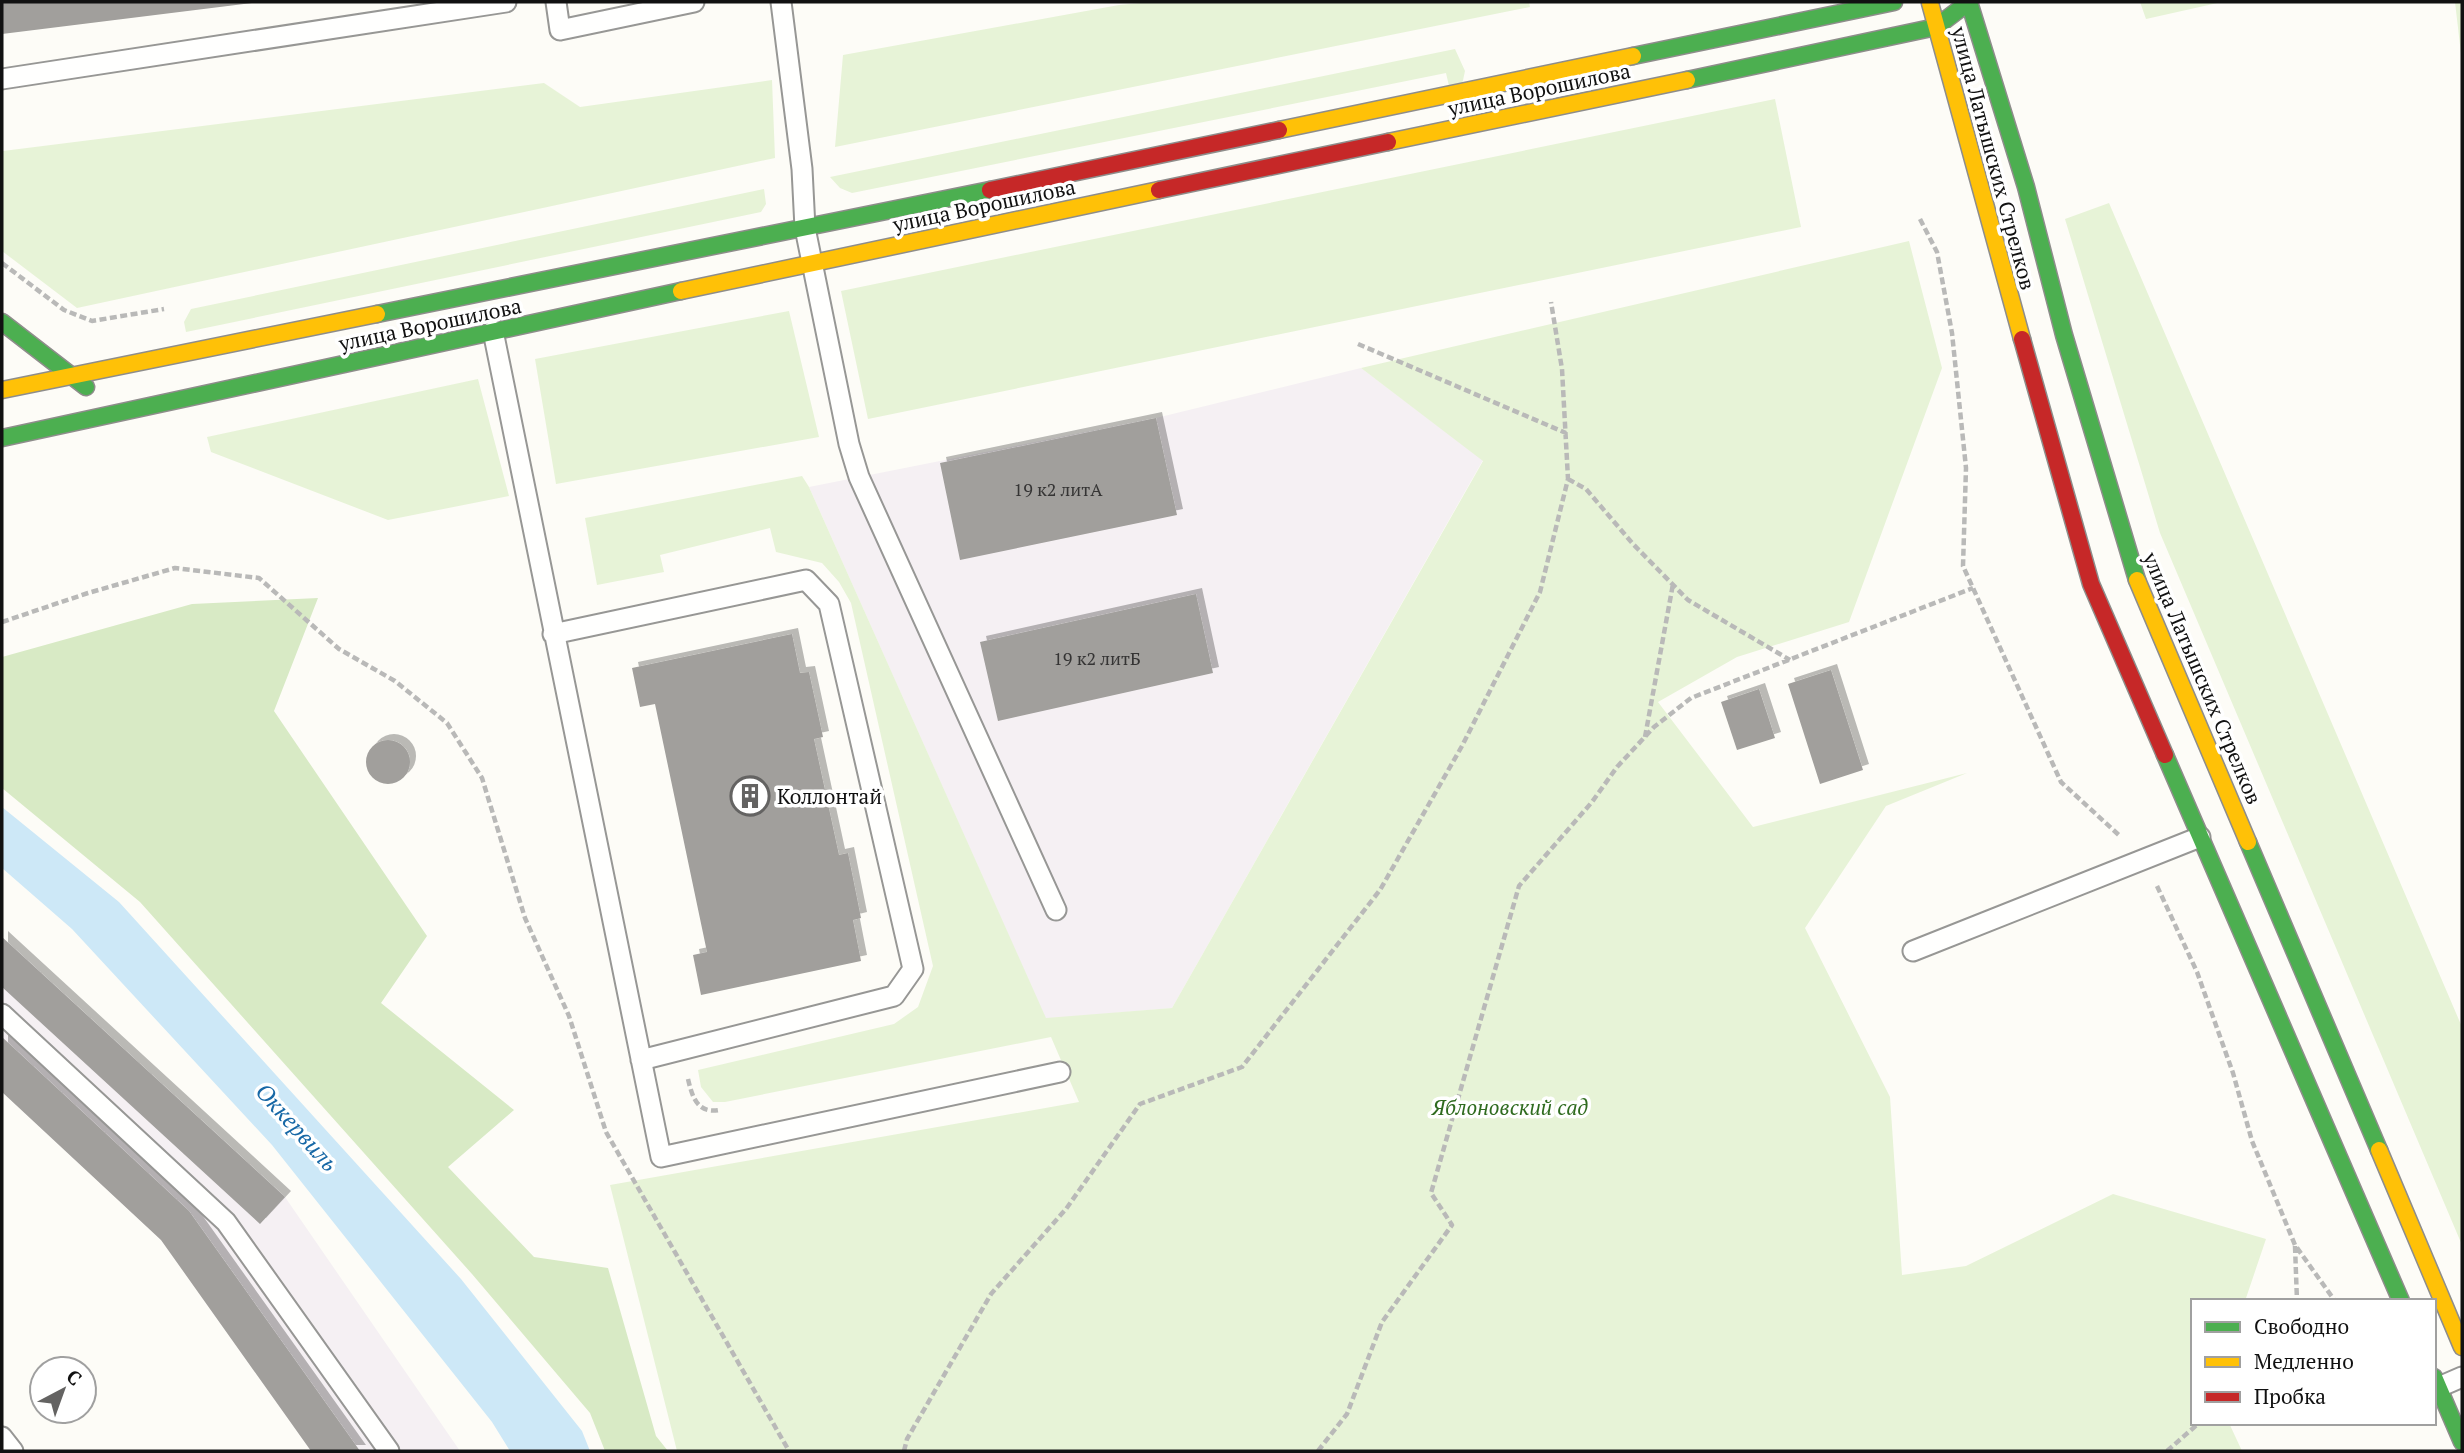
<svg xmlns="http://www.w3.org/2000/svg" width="2464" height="1453" viewBox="0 0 2464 1453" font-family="'PT Serif',serif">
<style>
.industrial{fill:#f5f0f3}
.green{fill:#e7f3d7}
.forest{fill:#d8eac5}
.water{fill:#cde8f7}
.building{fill:#a19f9c;filter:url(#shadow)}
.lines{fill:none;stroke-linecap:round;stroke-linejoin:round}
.lane-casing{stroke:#979795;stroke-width:23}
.fast-casing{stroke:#8e8d8b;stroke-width:19}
.slow-casing{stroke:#8e8d8b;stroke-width:19}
.jam-casing{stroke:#8e8d8b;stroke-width:19}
.path{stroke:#b9b9b8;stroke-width:4.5;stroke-dasharray:7 3.5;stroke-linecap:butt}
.lane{stroke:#fffffe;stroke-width:19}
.fast{stroke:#4caf50;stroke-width:16}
.slow{stroke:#ffc107;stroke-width:16}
.jam{stroke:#c62828;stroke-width:16}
.labels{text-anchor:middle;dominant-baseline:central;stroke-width:7;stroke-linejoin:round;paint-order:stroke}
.number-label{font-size:18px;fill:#353434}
.street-label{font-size:21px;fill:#111;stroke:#fff}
.poi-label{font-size:21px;fill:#111;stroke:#fff;text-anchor:start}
.park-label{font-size:21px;font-style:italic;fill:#2f6b1f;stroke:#fff}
.water-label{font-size:23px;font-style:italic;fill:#1768a6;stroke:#fff}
</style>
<defs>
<filter id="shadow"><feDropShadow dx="6" dy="-6" stdDeviation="0" flood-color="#0004"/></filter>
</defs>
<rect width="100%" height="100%" fill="#fdfcf7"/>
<path class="industrial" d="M1361,368L1483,460L1172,1008L1046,1019L809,487L1156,418Z
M2,937L285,1197L460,1451H311L161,1240L2,1092Z"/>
<path class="green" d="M1152,2H1529L1530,7L835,147L843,55L1119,5Z
M2140,2H2222L2146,19Z
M2455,2H2462V62Z
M1455,49L1465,71L1462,85L1449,86L1446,73L852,193L840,188L830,177Z
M772,80L775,158L77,308L2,251L3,151L544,83L580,107Z
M1775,99L1801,227L868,419L841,291Z
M764,189L766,204L761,212L186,332L184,322L191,309Z
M2109,203L2462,1027V1245L2160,533L2065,219Z
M1909,241L1942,368L1849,622L1737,657L1658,702L1753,827L1967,773L1886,806L1805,928L1890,1097L1902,1275L1966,1266L2113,1194L2266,1239L2245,1301H2193V1423H2229L2242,1451H677L610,1185L1079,1102L1051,1037L725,1102H713L701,1087L698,1070L894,1024L918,1007L933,966L851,603L839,582L822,563L776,552L770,528L660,555L664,572L597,585L585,518L802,476L809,487L1046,1018L1172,1008L1483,461L1361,368Z
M789,311L819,437L556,484L535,359Z
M478,379L509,496L388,520L211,452L207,437Z"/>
<path class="forest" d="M318,598L274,711L427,936L381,1003L514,1110L448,1167L534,1257L608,1268L656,1436L668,1451H605L590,1413L472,1274L140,902L2,788V657L192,604Z"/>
<path class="water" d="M2,807L119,902L461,1279L582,1431L590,1451H510L492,1422L272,1145L72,929L2,868Z"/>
<path class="building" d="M2,2H252V3L2,34Z
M1156,418L1177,515L960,560L940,463Z
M1196,594L1213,673L998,721L980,642Z
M792,634L800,673L809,672L823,737L814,739L839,855L848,853L861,918L853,920L861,961L701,995L693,955L707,952L655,704L640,707L632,668Z
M1831,670L1863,770L1820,784L1788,684Z
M1759,689L1775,738L1737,750L1721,702Z
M366 762a22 22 0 1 1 44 0a22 22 0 1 1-44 0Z
M2,937L285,1197L260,1224L2,987Z
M2,1037L189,1211L360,1451H311L161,1240L2,1092Z"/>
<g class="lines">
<g class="lane-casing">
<path id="lane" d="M556,2L560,30L694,2
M781,2L802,169L805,228L849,444L859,477L1056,910
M2,79L506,2
M493,331L661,1157L1060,1072
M553,634L806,580L829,604L913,969L894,996L641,1060
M1913,951L2200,837
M2,1014L226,1222L389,1451
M2439,1387L2462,1377
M2,1437L13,1451"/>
</g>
<g class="fast-casing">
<path id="fast" d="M1969,2L2026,187L2064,335L2137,580
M1633,56L1894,2
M1687,80L1936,27L1969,2
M377,314L990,190
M2,322L86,387
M2,438L681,291
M2165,755L2401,1301
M2248,842L2379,1150
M2434,1377L2462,1442"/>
</g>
<g class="slow-casing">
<path id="slow" d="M1930,3L2022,339
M1279,130L1633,56
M1388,142L1687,80
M681,291L1159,190
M2,390L377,314
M2137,580L2248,842
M2379,1150L2462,1347"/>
</g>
<g class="jam-casing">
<path id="jam" d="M990,190L1279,130
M1159,190L1388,142
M2022,339L2091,584L2165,755"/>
</g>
<path class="path" d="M1920,219L1937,252L1952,333L1966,468L1963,566L2061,782L2121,837
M2,263L64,310L92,321L164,309
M1358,344L1566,433
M1568,479L1586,489L1633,544L1688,600L1790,660
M2,622L88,593L175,568L259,578L339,649L395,681L447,723L482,778L525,918L569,1016L606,1132L789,1451
M1645,737L1673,584
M2157,886L2197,972L2233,1073L2252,1141L2295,1245L2335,1301
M688,1079C692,1096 697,1114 719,1110
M2295,1246L2297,1301
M904,1451L907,1439L991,1294L1066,1209L1140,1104L1242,1067L1380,890L1462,746L1540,592L1568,479L1562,369L1551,302
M1318,1451L1347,1414L1382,1322L1452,1225L1431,1193L1519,886L1592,802L1617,767L1654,727L1691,698L1973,588
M2167,1451L2199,1423"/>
<use href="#lane" class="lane"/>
<use href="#fast" class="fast"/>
<use href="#slow" class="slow"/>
<use href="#jam" class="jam"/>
</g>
<defs>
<g id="building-ring" transform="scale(2.0125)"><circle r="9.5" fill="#fff" stroke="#646362" stroke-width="1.5"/><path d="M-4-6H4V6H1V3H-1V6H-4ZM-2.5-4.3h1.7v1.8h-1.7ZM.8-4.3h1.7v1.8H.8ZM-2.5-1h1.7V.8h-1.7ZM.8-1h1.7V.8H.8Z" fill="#646362"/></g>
</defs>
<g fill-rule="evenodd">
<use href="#building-ring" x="750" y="796"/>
</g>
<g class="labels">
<g class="number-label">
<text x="1058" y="489">19 к2 литА</text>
<text x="1097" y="658">19 к2 литБ</text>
</g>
<g class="street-label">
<text transform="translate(1539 89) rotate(-12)">улица Ворошилова</text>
<text transform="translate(1994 158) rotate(75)">улица Латышских Стрелков</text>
<text transform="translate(984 205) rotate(-12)">улица Ворошилова</text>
<text transform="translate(430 324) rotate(-12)">улица Ворошилова</text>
<text transform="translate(2203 678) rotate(67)">улица Латышских Стрелков</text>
</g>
<g class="poi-label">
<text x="777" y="796">Коллонтай</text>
</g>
<g class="park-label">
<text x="1510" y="1107">Яблоновский сад</text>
</g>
<g class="water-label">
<text transform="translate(297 1127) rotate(48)">Оккервиль</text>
</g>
</g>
<rect width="2464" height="1453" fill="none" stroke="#111111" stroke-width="7"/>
<rect x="2191" y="1299" width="245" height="126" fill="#ffffff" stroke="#a0a0a0" stroke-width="2"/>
<rect x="2205" y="1322" width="35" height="10" fill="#4caf50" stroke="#a0a0a0" stroke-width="2"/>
<text x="2254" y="1334" font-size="21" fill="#111111">Свободно</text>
<rect x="2205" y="1357" width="35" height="10" fill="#ffc107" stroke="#a0a0a0" stroke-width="2"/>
<text x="2254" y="1369" font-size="21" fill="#111111">Медленно</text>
<rect x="2205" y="1392" width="35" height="10" fill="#c62828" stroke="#a0a0a0" stroke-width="2"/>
<text x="2254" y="1404" font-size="21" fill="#111111">Пробка</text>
<g transform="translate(63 1390) rotate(41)"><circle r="33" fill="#ffffff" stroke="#a0a0a0" stroke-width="2"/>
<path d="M0-5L12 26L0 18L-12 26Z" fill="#646362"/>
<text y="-10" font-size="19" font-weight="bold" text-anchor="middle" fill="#111111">С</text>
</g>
</svg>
